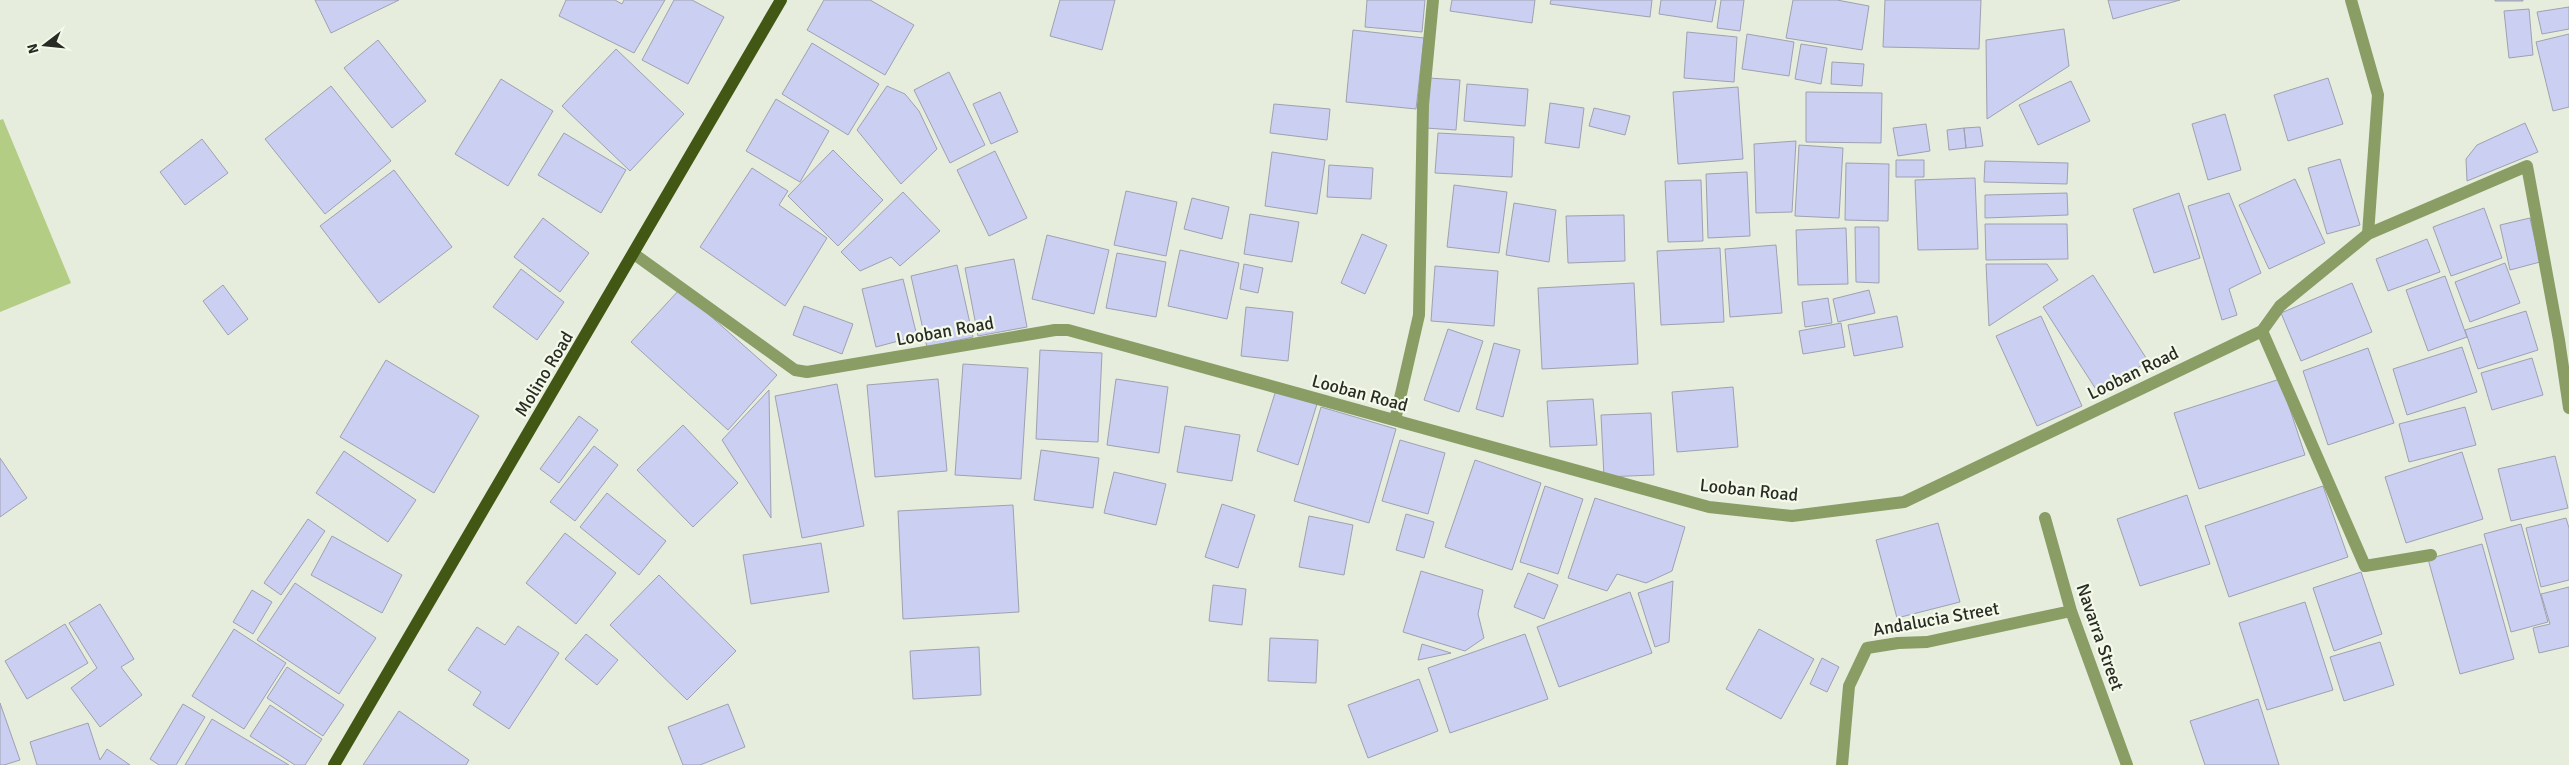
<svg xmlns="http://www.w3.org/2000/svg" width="2569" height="765" viewBox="0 0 2569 765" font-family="Signika,sans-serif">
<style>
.green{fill:#b4cd85}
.building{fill:#cbcff2;stroke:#9fa1b0}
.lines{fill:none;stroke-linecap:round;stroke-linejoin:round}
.minor{stroke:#899d64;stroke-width:12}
.major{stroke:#435714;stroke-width:12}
.labels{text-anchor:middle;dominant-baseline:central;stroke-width:4.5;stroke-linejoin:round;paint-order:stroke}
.street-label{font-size:18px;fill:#292b25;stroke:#f4faea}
</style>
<rect width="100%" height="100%" fill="#e6eddd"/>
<path class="green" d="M3,119L71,283L0,312V120Z"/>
<path class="building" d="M315,0H399L331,33Z
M566,0H615L622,4L624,0H665L634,53L559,16Z
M674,0H692L724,17L688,84L642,60Z
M824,0H870L914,25L885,75L807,30Z
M1060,0H1115L1102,50L1050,36Z
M1367,0H1425L1422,32L1365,27Z
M1452,0H1535L1532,23L1450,11Z
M1551,0H1652L1650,17L1550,4Z
M1661,0H1716L1712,22L1659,14Z
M1721,0H1744L1740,31L1717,28Z
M1793,0H1837L1869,6L1862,50L1786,38Z
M1885,0H1981L1979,49L1883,47Z
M2108,0H2180L2113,19Z
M2523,0V1H2495V0Z
M2569,7V29L2542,34L2537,12Z
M2529,9L2533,55L2509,58L2504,11Z
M2064,29L2069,66L1987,119L1986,40Z
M1353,30L1424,38L1416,109L1346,102Z
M1687,32L1737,37L1734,82L1684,78Z
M1747,34L1794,42L1789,76L1742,69Z
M2569,34V107L2553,111L2536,42Z
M378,40L426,101L392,128L344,68Z
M812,43L879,84L848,135L782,94Z
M1801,44L1827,48L1821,84L1795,79Z
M616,49L684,114L630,171L562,106Z
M1832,62L1864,64L1862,86L1831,84Z
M949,72L985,145L950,163L914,90Z
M1429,78L1460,80L1456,130L1425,128Z
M2328,78L2343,124L2288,141L2274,95Z
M501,79L553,111L508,186L455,154Z
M2071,81L2090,121L2038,145L2019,105Z
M1467,84L1528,89L1525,126L1464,121Z
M331,86L391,161L325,214L265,139Z
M887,86L905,94L919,111L937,149L901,184L857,130Z
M1738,87L1743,159L1678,164L1673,92Z
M1000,92L1018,132L991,144L973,104Z
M1806,92L1882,93L1881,143L1806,142Z
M776,99L829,131L800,182L746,151Z
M1550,103L1584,108L1579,148L1545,143Z
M1274,104L1330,109L1327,140L1270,133Z
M1594,108L1630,116L1625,135L1589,126Z
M2225,114L2241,170L2208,180L2192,124Z
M2525,123L2538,152L2467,181L2466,159L2477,145Z
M1926,124L1930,151L1898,156L1893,128Z
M1980,127L1983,146L1966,148L1964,128Z
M1964,128L1966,148L1949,150L1947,130Z
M564,133L626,170L601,213L538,175Z
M1438,133L1514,137L1512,177L1435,173Z
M202,139L228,173L185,205L160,172Z
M1796,141L1792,212L1756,213L1754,144Z
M1799,145L1843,148L1839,218L1795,216Z
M833,150L883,200L838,246L788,196Z
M995,151L1027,218L989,236L957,170Z
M1272,152L1325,160L1317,214L1265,206Z
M2340,159L2360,225L2327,234L2308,168Z
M1896,160H1924V177H1896Z
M1985,161L2068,163L2067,184L1984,182Z
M1846,163L1889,164L1888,221L1845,220Z
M1329,165L1373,168L1371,199L1327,197Z
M752,168L788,191L779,205L827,238L785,306L700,247Z
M394,170L452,247L379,303L320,226Z
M1747,172L1750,236L1708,238L1706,174Z
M1975,178L1978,249L1918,250L1915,180Z
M2295,179L2325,243L2269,269L2239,205Z
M1701,180L1703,241L1668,242L1665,181Z
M1454,185L1507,192L1499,253L1447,247Z
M1126,191L1177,202L1166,256L1114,245Z
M903,192L940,231L900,266L891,257L860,271L841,252Z
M2067,193L2068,215L1985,218V195Z
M2179,193L2200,258L2154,273L2133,209Z
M2229,193L2261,273L2229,289L2237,315L2222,320L2188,206Z
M1192,198L1229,207L1222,239L1184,229Z
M1514,203L1556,210L1549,262L1506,255Z
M2484,208L2502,258L2451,276L2433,227Z
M1250,214L1299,222L1292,262L1244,254Z
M1624,215L1625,261L1568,263L1566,216Z
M543,218L589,253L560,292L514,257Z
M2530,218L2540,262L2510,270L2500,225Z
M1985,224H2067L2068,259L1986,260Z
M1855,227H1879V283L1856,282Z
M1846,228L1848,284L1798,285L1796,230Z
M1362,234L1387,245L1365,294L1341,283Z
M1047,235L1109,250L1094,314L1032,299Z
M2427,239L2440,272L2388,291L2376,259Z
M1776,245L1782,313L1730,317L1725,249Z
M1720,248L1724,322L1661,325L1657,251Z
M1180,250L1239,263L1227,319L1168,306Z
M1117,253L1166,262L1156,317L1106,308Z
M1014,259L1027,327L978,336L965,268Z
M2505,263L2520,303L2470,322L2455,282Z
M1244,264L1263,268L1258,293L1240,289Z
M1986,264H2047L2058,280L1989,326Z
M957,265L973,337L927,347L911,276Z
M1435,266L1498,271L1494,326L1431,321Z
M521,269L564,302L537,340L493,307Z
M2093,275L2148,361L2099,394L2043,307Z
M2445,276L2467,337L2428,351L2406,290Z
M903,279L917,336L876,347L862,289Z
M1634,283L1638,364L1542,369L1538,288Z
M2352,283L2372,332L2301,361L2281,313Z
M223,285L248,319L228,335L203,301Z
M680,289L777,375L728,430L631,342Z
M1869,290L1875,313L1838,322L1833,299Z
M1828,298L1832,323L1805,327L1802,302Z
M804,306L853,324L842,354L793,335Z
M1246,307L1293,312L1288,361L1241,356Z
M2526,311L2538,350L2478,369L2465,330Z
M1897,316L1903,347L1854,356L1848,325Z
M2041,316L2082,406L2037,426L1996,336Z
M1841,323L1845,347L1803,354L1799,331Z
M1448,329L1483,341L1459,412L1424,400Z
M1494,343L1520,350L1503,417L1476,409Z
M2462,347L2477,392L2407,415L2393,369Z
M2368,348L2394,423L2328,445L2303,371Z
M1040,350L1102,353L1098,442L1036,439Z
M2532,358L2543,395L2492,410L2481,373Z
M386,360L479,416L434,493L340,437Z
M963,364L1028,368L1021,479L955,475Z
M938,379L947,471L875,477L867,385Z
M1116,379L1168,387L1159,453L1107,445Z
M2280,379L2305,455L2199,489L2174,413Z
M837,384L864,526L802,538L775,396Z
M1733,387L1738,447L1677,452L1672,392Z
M769,390L771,518L722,440Z
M1276,390L1317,404L1298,465L1257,451Z
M1593,399L1597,445L1550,447L1547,401Z
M1321,407L1396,429L1369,523L1294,501Z
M2465,407L2476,445L2409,462L2399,424Z
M1651,413L1654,475L1604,477L1601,415Z
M579,416L598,430L559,483L540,469Z
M683,425L738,483L693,527L637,470Z
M1185,426L1240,435L1232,481L1177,472Z
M1400,440L1445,453L1428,514L1382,501Z
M594,446L618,465L575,521L550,502Z
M1041,450L1099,458L1093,508L1034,500Z
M344,451L416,500L388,542L316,493Z
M2462,452L2483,519L2406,543L2385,477Z
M2555,456L2568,508L2511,521L2498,469Z
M0,458L27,498L0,517Z
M1475,460L1541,483L1512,570L1445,547Z
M1114,472L1166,484L1156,525L1104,513Z
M1545,486L1583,499L1558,574L1520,562Z
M2323,486L2348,557L2229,597L2205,526Z
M607,493L666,541L639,575L580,527Z
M2187,495L2210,564L2140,586L2117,519Z
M1595,498L1685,527L1672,571L1646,583L1617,574L1607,591L1568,578Z
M1222,504L1255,515L1238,568L1205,557Z
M1013,505L1019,612L903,619L898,511Z
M1406,514L1434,522L1424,558L1396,550Z
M1309,516L1353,525L1344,575L1299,567Z
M2566,518L2569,528V580L2541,587L2526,528Z
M308,519L325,531L281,595L264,583Z
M1938,523L1960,602L1897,618L1876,540Z
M2521,524L2548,622L2511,632L2484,534Z
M565,533L616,573L576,624L526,583Z
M332,536L402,575L382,613L311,575Z
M821,543L829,592L751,604L743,555Z
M2482,544L2514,659L2460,674L2428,559Z
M1421,571L1483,590L1478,614L1484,638L1465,651L1403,632Z
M2361,572L2382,634L2334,651L2313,588Z
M1528,573L1558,585L1544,619L1514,607Z
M659,575L736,651L687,700L610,625Z
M1673,581L1669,642L1655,647L1638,593Z
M295,583L376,638L339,694L257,640Z
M1213,585L1246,589L1242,625L1209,621Z
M2569,587V646L2539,653L2533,628L2550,624L2541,594Z
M252,590L272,602L253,634L233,622Z
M1630,592L1652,653L1559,687L1537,627Z
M2305,602L2333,690L2267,710L2239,623Z
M100,604L134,659L121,667L142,695L100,727L71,688L97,668L69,623Z
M65,624L88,663L27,699L5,661Z
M518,626L559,653L509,729L473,705L481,692L448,670L477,627L505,645Z
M234,629L286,663L244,729L192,696Z
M1759,629L1814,659L1781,719L1726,689Z
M586,634L618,660L597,685L565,659Z
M1525,634L1548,699L1450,733L1428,668Z
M1270,638L1318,640L1316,683L1268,681Z
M2380,642L2394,685L2344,701L2330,657Z
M1422,644L1451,653L1418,660Z
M979,647L981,695L913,699L910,651Z
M1822,658L1839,667L1827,692L1810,684Z
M287,667L344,705L323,736L267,698Z
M1419,679L1438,731L1368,758L1348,705Z
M2258,699L2279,765H2205L2190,721Z
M0,703L20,760L4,765H0Z
M183,704L205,717L176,765H159L150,759Z
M728,704L745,747L700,765H683L668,727Z
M270,705L322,739L305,765H295L250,736Z
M399,711L469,760L466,765H363Z
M212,719L289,765H185Z
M88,723L100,760L107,749L130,765H37L30,742Z"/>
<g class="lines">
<path class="minor" d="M2351,0L2378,95L2368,234
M634,254L795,370L807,372L1055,330H1068L1709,507L1792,516L1904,502L2262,331L2280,306L2368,234L2527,166L2559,340L2569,408
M2262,331L2365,566L2431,555
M1395,420L1419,315L1423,105L1433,0
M2045,518L2071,611L2127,765
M1842,765L1849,686L1867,648L1898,643L1927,642L2071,611"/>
<path class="major" d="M334,765L781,0"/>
</g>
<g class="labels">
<g class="street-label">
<text transform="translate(945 331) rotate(-10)">Looban Road</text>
<text transform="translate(2133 373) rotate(-26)">Looban Road</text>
<text transform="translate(544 374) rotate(-59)">Molino Road</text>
<text transform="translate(1360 393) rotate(15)">Looban Road</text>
<text transform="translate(1749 490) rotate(6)">Looban Road</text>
<text transform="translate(1936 619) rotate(-10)">Andalucia Street</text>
<text transform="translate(2100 637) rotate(71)">Navarra Street</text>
</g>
</g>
<g transform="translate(45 45) rotate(254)" stroke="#f4faea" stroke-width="4" paint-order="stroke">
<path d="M0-4L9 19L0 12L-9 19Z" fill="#292b25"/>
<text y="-8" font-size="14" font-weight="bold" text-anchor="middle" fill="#292b25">N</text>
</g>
</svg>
